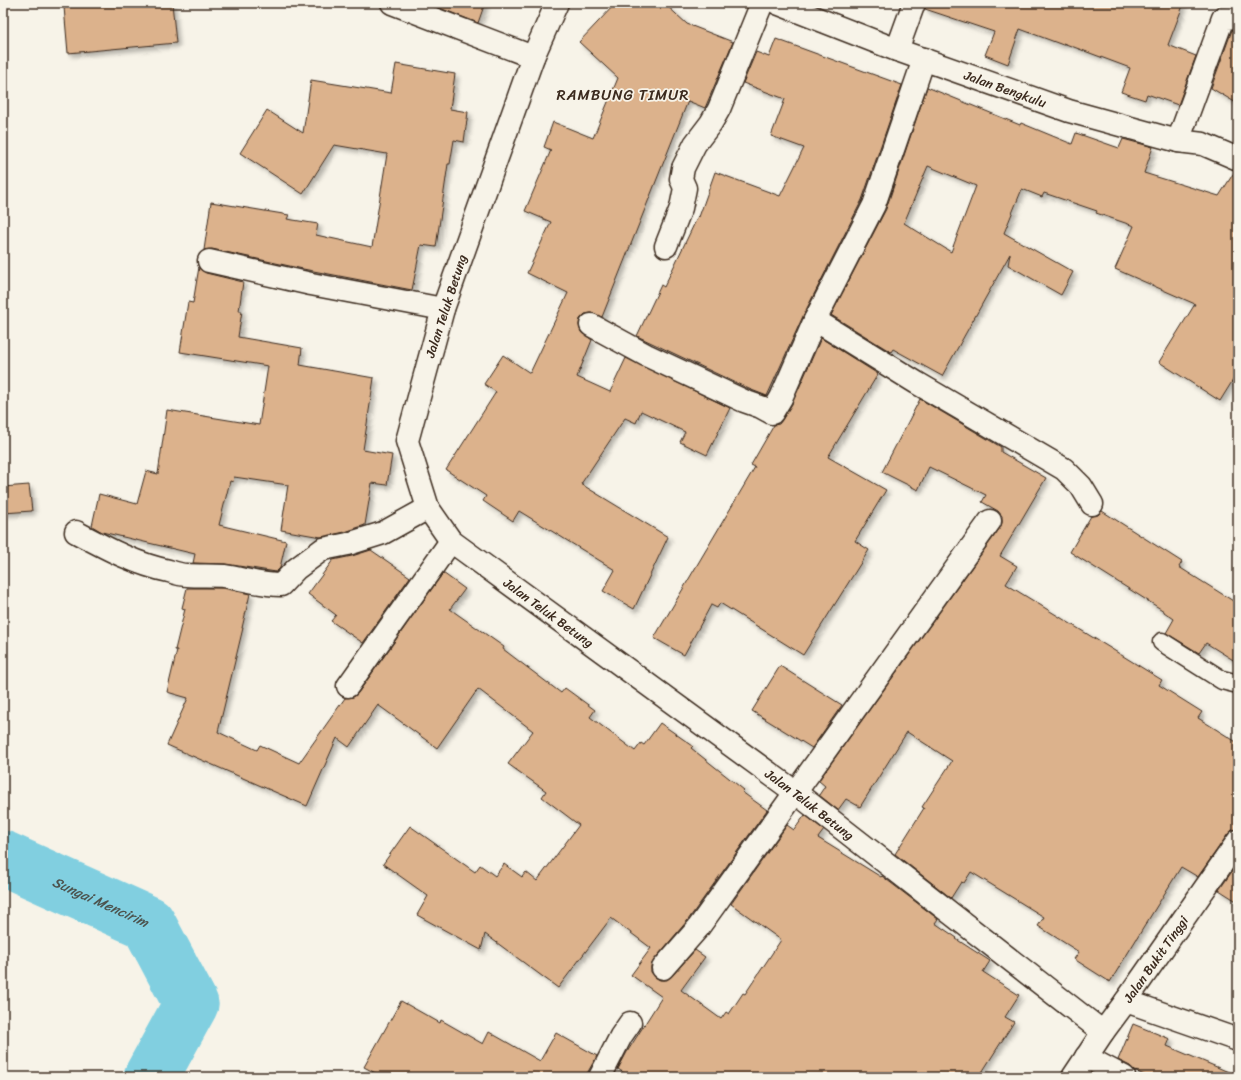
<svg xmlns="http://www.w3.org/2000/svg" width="1241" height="1080" viewBox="0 0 1241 1080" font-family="Sriracha,sans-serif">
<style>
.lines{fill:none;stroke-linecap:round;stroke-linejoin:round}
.river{stroke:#81cfe0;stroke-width:55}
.building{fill:#dcb28c;stroke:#3b2a1e;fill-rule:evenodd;filter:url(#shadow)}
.service-casing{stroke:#3b2a1e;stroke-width:21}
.minor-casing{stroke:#3b2a1e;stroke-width:25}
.service{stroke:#f7f3e8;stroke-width:18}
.minor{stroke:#f7f3e8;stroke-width:22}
.labels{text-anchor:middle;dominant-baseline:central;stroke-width:3.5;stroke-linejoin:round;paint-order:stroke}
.street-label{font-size:13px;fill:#3b2a1e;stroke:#f7f3e8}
.water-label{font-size:14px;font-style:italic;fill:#4c534e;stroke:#f7f3e8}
.quarter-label{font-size:15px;letter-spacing:1px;fill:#3b2a1e;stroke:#f7f3e8}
</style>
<defs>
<filter id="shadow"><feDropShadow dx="3.5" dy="3.5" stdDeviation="2" flood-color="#0004"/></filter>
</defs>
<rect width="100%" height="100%" fill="#f7f3e8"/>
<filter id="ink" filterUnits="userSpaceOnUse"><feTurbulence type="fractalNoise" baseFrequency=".025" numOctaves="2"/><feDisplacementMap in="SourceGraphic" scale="8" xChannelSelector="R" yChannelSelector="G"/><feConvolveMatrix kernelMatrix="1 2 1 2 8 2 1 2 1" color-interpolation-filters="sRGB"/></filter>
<g filter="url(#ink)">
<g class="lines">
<path class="river" id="s1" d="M3,858L148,923L191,1004L151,1077"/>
</g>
<path class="building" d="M113,3H172L176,43L68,53L64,7Z
M427,3H485L478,23Z
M616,3H664L687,24L733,42L705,108L688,101L602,317L591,313L585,314L580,319L579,325L581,332L592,340L577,377L610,392L626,358L730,408L707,455L680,442L685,432L641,411L636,423L625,418L581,484L668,537L634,609L603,591L615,570L519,511L513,521L483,501L486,496L446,470L496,392L484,384L503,355L530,373L568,293L527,273L551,222L525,211L551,150L544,147L553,122L593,138L618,78L579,42Z
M926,3H1184L1168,45L1196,56L1178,105L1147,94L1145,100L1121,92L1130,68L1063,43V45L1020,29L1008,64L985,55L994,32L925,9Z
M1232,30H1238V104L1211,88Z
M776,39L902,85L862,200L804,314L767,396L749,389L637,336L661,285L664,287L698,216L699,217L715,172L780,196L804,148L771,136L785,99L743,83L756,52L769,57Z
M396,64L455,74L450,109L468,112L464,142L454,140L450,164H448L436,247L421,245L412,290L303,269L212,249L204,250L211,202L289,215L287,219L318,224L316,235L372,247L387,154L334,145L303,194L240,153L267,110L303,133L311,80L391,93Z
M927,87L1020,125L1021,123L1072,144L1076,133L1119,148L1123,139L1153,147L1144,173L1219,196L1235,171H1238V372L1220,401L1159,362L1195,304L1115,269L1134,226L1096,213L1097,211L1044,193L1042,197L1022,189L1004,233L1073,272L1061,295L1008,265L1010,254L942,376L893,349L891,352L831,315L886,209ZM928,166L976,186L951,252L904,223Z
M199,267L201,270L206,273L243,282L239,311H242L238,337L302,348L300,365L374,378L363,450L392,455L387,485L372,483L365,525L345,532L321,537L281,530L288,485L234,477L233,482L230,481L219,525L286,541L280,568L276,572L226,564L193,563L195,554L102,532L92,526L99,494L137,504L146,471L158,474L167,410L259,425L268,366L180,352L188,302L193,303Z
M821,338L878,374L828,457L886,490L855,541L869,550L803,655L720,603L717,608L711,605L684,655L654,638L755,467L751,465L774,425L779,424L782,420L792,404Z
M920,399L1001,447V452L1046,478L1000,556L1017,566L1006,584L1162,680L1159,685L1202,712L1198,718L1238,743V829L1232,830L1228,834L1198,877L1181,867L1110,982L1074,959L1079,952L1038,926L1044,917L971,872L964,883L961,882L951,898L895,854L924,808L922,807L952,761L907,732L860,807L846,799L838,810L819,795L825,786L819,781V780L1000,528L1002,523V516L998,511L982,502L986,495L929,467L918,490L882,472Z
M29,485L32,511L3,513V487Z
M1102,511L1182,562L1179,567L1238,604V663L1206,643L1199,653L1166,633L1174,619L1164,612V611L1070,552L1091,516L1098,515Z
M371,550L410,577L363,643L331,621L336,615L308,594L333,560L352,556Z
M443,573L465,589L450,609L504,647L503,649L561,693L565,688L595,710L590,717L635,751L641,743L644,745L660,723L693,746L691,748L744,790L742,792L767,810L688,920L654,960L651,966V972L655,977L660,980H667L672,976L695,950L705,957L681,990L721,1019L726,1012L729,1014L743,993L745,994L781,940L731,904L787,825L794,830L805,815L824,830L818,838L881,877L882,876L938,919L935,923L957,938L956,939L990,961L983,972L1019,995L1005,1017L1014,1022L979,1077H630L618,1069L627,1052L662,997L631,975L651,948L611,918L558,988L485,934L481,950L417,915L428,896L383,864L410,826L475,872L480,865L495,876L504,864L522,877L526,872L537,881L579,825L542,797L546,791L508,764L533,731L478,689L437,748L378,705L349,747L337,738L307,806L167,745L188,698L167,692L177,650H175L185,609L182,608L187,588H223L250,594L242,628H243L218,732L257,750L260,745L299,763L345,698L353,697L358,693Z
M780,666L842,705L812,748L752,711Z
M1238,863V902L1219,890Z
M401,1001L440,1023L441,1020L483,1044L489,1032L540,1061L556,1033L597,1056L585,1077H383L364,1067Z
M1133,1024L1170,1039L1167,1046L1238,1076V1077H1149L1135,1071L1130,1066L1118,1060Z"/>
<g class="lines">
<g class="service-casing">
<path id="service" d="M1162,642L1222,680L1238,684"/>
</g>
<g class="minor-casing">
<g id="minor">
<path d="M392,3L533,57"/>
<path id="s2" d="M557,3L533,57L443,309L407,441L428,508L451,541L795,792L1103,1032"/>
<path id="s3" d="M777,3L897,50L1069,111L1178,141L1203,144L1238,159"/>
<path d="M897,50L914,3"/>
<path d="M1178,141L1223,18L1238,17"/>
<path d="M666,246L681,208L685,188L681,179L683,168L695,144L711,123L719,109L762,3"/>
<path d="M209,261L311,284L443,309"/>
<path d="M815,320L917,383L1064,469L1081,486L1092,504"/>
<path d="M591,325L646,355L744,401L761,407L772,413L781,398L815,320L874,205L924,59"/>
<path d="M76,532C106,548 135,564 169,571C175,573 181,575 187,575C199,576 212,575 224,576C244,579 261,585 281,585L296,569L323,549L348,544L383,533L428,508"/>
<path d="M348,686L451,541"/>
<path d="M663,968L698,928L990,521"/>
<path d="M1126,1001L1238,1040"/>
<path d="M1086,1057L1124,1077"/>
<path d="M600,1077L621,1036L630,1023"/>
<path id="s4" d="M1073,1077L1103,1032L1126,1001L1238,841"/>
</g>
</g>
<use href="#service" class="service"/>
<use href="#minor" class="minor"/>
</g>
</g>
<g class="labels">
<g class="street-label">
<text stroke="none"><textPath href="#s3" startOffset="244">Jalan Bengkulu</textPath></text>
<text transform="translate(446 306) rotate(-72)">Jalan Teluk Betung</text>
<text stroke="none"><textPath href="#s2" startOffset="695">Jalan Teluk Betung</textPath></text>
<text stroke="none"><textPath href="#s2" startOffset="1019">Jalan Teluk Betung</textPath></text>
<text stroke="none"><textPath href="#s4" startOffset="144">Jalan Bukit Tinggi</textPath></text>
</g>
<g class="water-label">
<text stroke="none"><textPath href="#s1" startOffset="107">Sungai Mencirim</textPath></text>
</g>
<g class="quarter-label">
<text x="623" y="95">RAMBUNG TIMUR</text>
</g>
</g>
<rect width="1241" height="1080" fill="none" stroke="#f7f3e8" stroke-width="16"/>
<rect x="8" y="8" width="1225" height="1064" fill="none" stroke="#3b2a1e" stroke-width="1.5" filter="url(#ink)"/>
</svg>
